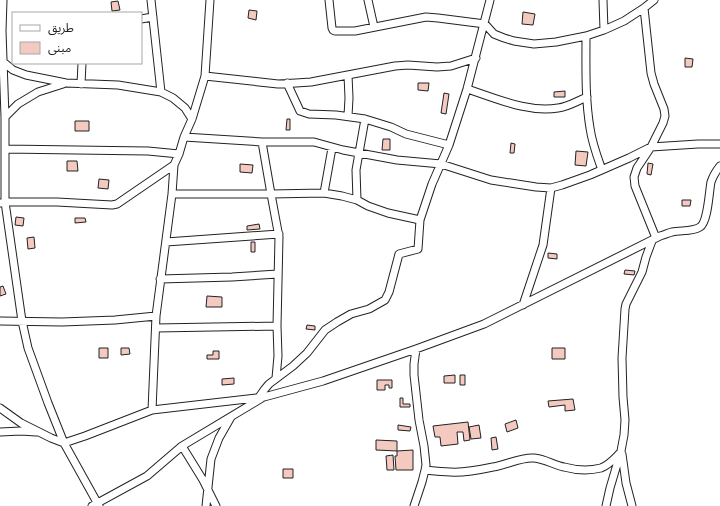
<svg xmlns="http://www.w3.org/2000/svg" width="720" height="506" viewBox="0 0 720 506" font-family="Quicksand,'Noto Sans Arabic',sans-serif">
<style>
.building{fill:#f3c9c0;stroke:#222}
.lines{fill:none;stroke-linecap:round;stroke-linejoin:round}
.minor-casing{stroke:#222;stroke-width:9}
.minor{stroke:#fff;stroke-width:7}
</style>
<rect width="100%" height="100%" fill="#fff"/>
<path class="building" d="M118,1L120,10L112,11L111,2Z
M249,10L257,11L256,20L248,18Z
M523,12L535,14L533,25L522,24Z
M685,58L693,59L692,67H685Z
M418,83H429L428,91L418,90Z
M565,91V97H554V92Z
M444,93L449,94L446,114L441,113Z
M287,119H290V130H286Z
M75,121H89V131H75Z
M383,139H390V150H382Z
M511,143L515,144L514,153H510Z
M576,151L588,152L586,166L575,165Z
M67,161H77L78,171H67Z
M648,163L653,164L651,175L647,174Z
M240,164L253,165L252,173L240,172Z
M99,179L109,180L108,189L98,188Z
M682,200H691L690,206H682Z
M16,217L24,218L23,226L15,225Z
M75,218H85L86,222L75,223Z
M259,224L260,229L247,230V226Z
M34,237L35,248L28,249L27,238Z
M251,242H255V252H251Z
M548,253L557,254V259L548,258Z
M625,270L635,271L634,275L624,274Z
M3,286L6,294L0,296V287Z
M207,296L222,297V307H206Z
M307,325L315,326V330L306,329Z
M99,348H108V358H99Z
M121,348H129L130,354L121,355Z
M552,348H565V359H552Z
M213,351H219V359H207V355H213Z
M455,375V383H444V376Z
M460,375H465V385H460Z
M234,378V384L222,385V379Z
M377,380H392V388H389V385H385V390H377Z
M400,398H403V404H410V407H400Z
M573,399L575,410L565,411V405L549,407L548,401Z
M516,420L518,428L507,432L505,424Z
M468,422L470,440L464,441L463,432H457L458,444L441,446L440,437H435L433,426Z
M398,425L411,427L410,431L398,430Z
M479,425L481,438L471,439L469,427Z
M496,437L498,449L492,450L491,438Z
M376,440L397,441V451L376,450Z
M413,450V470H396L395,456H397V451Z
M393,455L394,470H387L386,456Z
M283,469H293V478H283Z"/>
<g class="lines">
<g class="minor-casing">
<path id="minor" d="M3,0L2,31L5,117V202L22,321L28,348L48,403L64,443L99,506
M151,0L161,92
M329,0L332,28L333,30L335,31H355L426,17L438,18L485,24L494,34L504,38L514,41L534,44L556,42L586,36L604,30L624,21L644,8L654,0
M368,0L374,27
M603,0L604,30
M644,8L651,73L654,84L664,109L665,116L663,123L651,147L637,168L634,177L635,186L656,238
M141,19L153,17
M586,36C586,67 585,98 590,128C592,143 597,156 602,170
M2,61L13,70L26,75L66,83L118,85L161,92L173,98L185,108L192,119
M348,75L349,98L348,116
M205,76L278,84L296,83L311,82L395,66L408,65L437,67L451,66L476,58
M287,83L300,111L309,114L336,115L365,119L391,127L406,134L449,145
M81,84L82,63
M467,89C496,98 527,113 558,108C568,107 577,101 587,97
M5,117L18,104L38,92L63,84
M184,137L262,142H314L343,150L397,160L441,164L491,180L536,187L551,188L562,185L590,175L629,158L651,147L698,144H720
M262,142L271,194L279,237L277,326L278,356L276,378
M5,149L148,151L179,154
M324,193L332,148
M172,194H271L324,193L342,196L357,200L368,206L388,213L420,220
M357,200L356,170L365,119
M0,203L5,202H57L112,205L117,204L174,165
M166,242L279,234
M160,279L232,277L278,274
M523,305L543,245L551,188
M0,321L62,322L115,320L156,316
M156,328L277,326
M259,397L264,390L269,384L293,366L307,353L325,330L337,322L351,314L369,309L385,300L389,292L399,254L418,249L420,220L432,184L449,145L467,89L490,0
M0,408L21,423L51,438L64,443L85,436L152,410L264,397L323,381L416,349L484,324L660,236C664,235 668,233 672,232C681,230 692,232 700,227C708,222 709,192 711,182C713,176 716,171 720,166
M152,410L156,316L172,194L174,165L179,154L184,137L192,119L205,76L210,0
M0,432L21,431L36,432
M182,446L203,480L216,506
M622,454L626,483L632,506
M425,470C434,471 442,472 450,472C464,473 479,470 493,467C507,465 520,457 534,458C545,459 554,465 564,467C575,470 589,471 601,468C609,465 614,459 620,453
M92,506L147,476L182,446L262,398
M206,506L211,459L219,438L231,417
M414,506L422,482L425,470L426,465L424,446L419,420L414,375V364L416,349
M606,506L610,488L621,451L624,435L625,420L623,397L622,358L625,309L626,304L642,272L646,257L652,241"/>
</g>
<use href="#minor" class="minor"/>
</g>
<rect x="12" y="12" width="130" height="52" fill="#ffffff" stroke="#a7a7a7"/>
<rect x="20" y="25" width="20" height="6" fill="#ffffff" stroke="#a7a7a7"/>
<text x="48" y="32" font-size="12" fill="#222222">طريق</text>
<rect x="20" y="42" width="20" height="12" fill="#f3c9c0" stroke="#a7a7a7"/>
<text x="48" y="52" font-size="12" fill="#222222">مبنى</text>
</svg>
